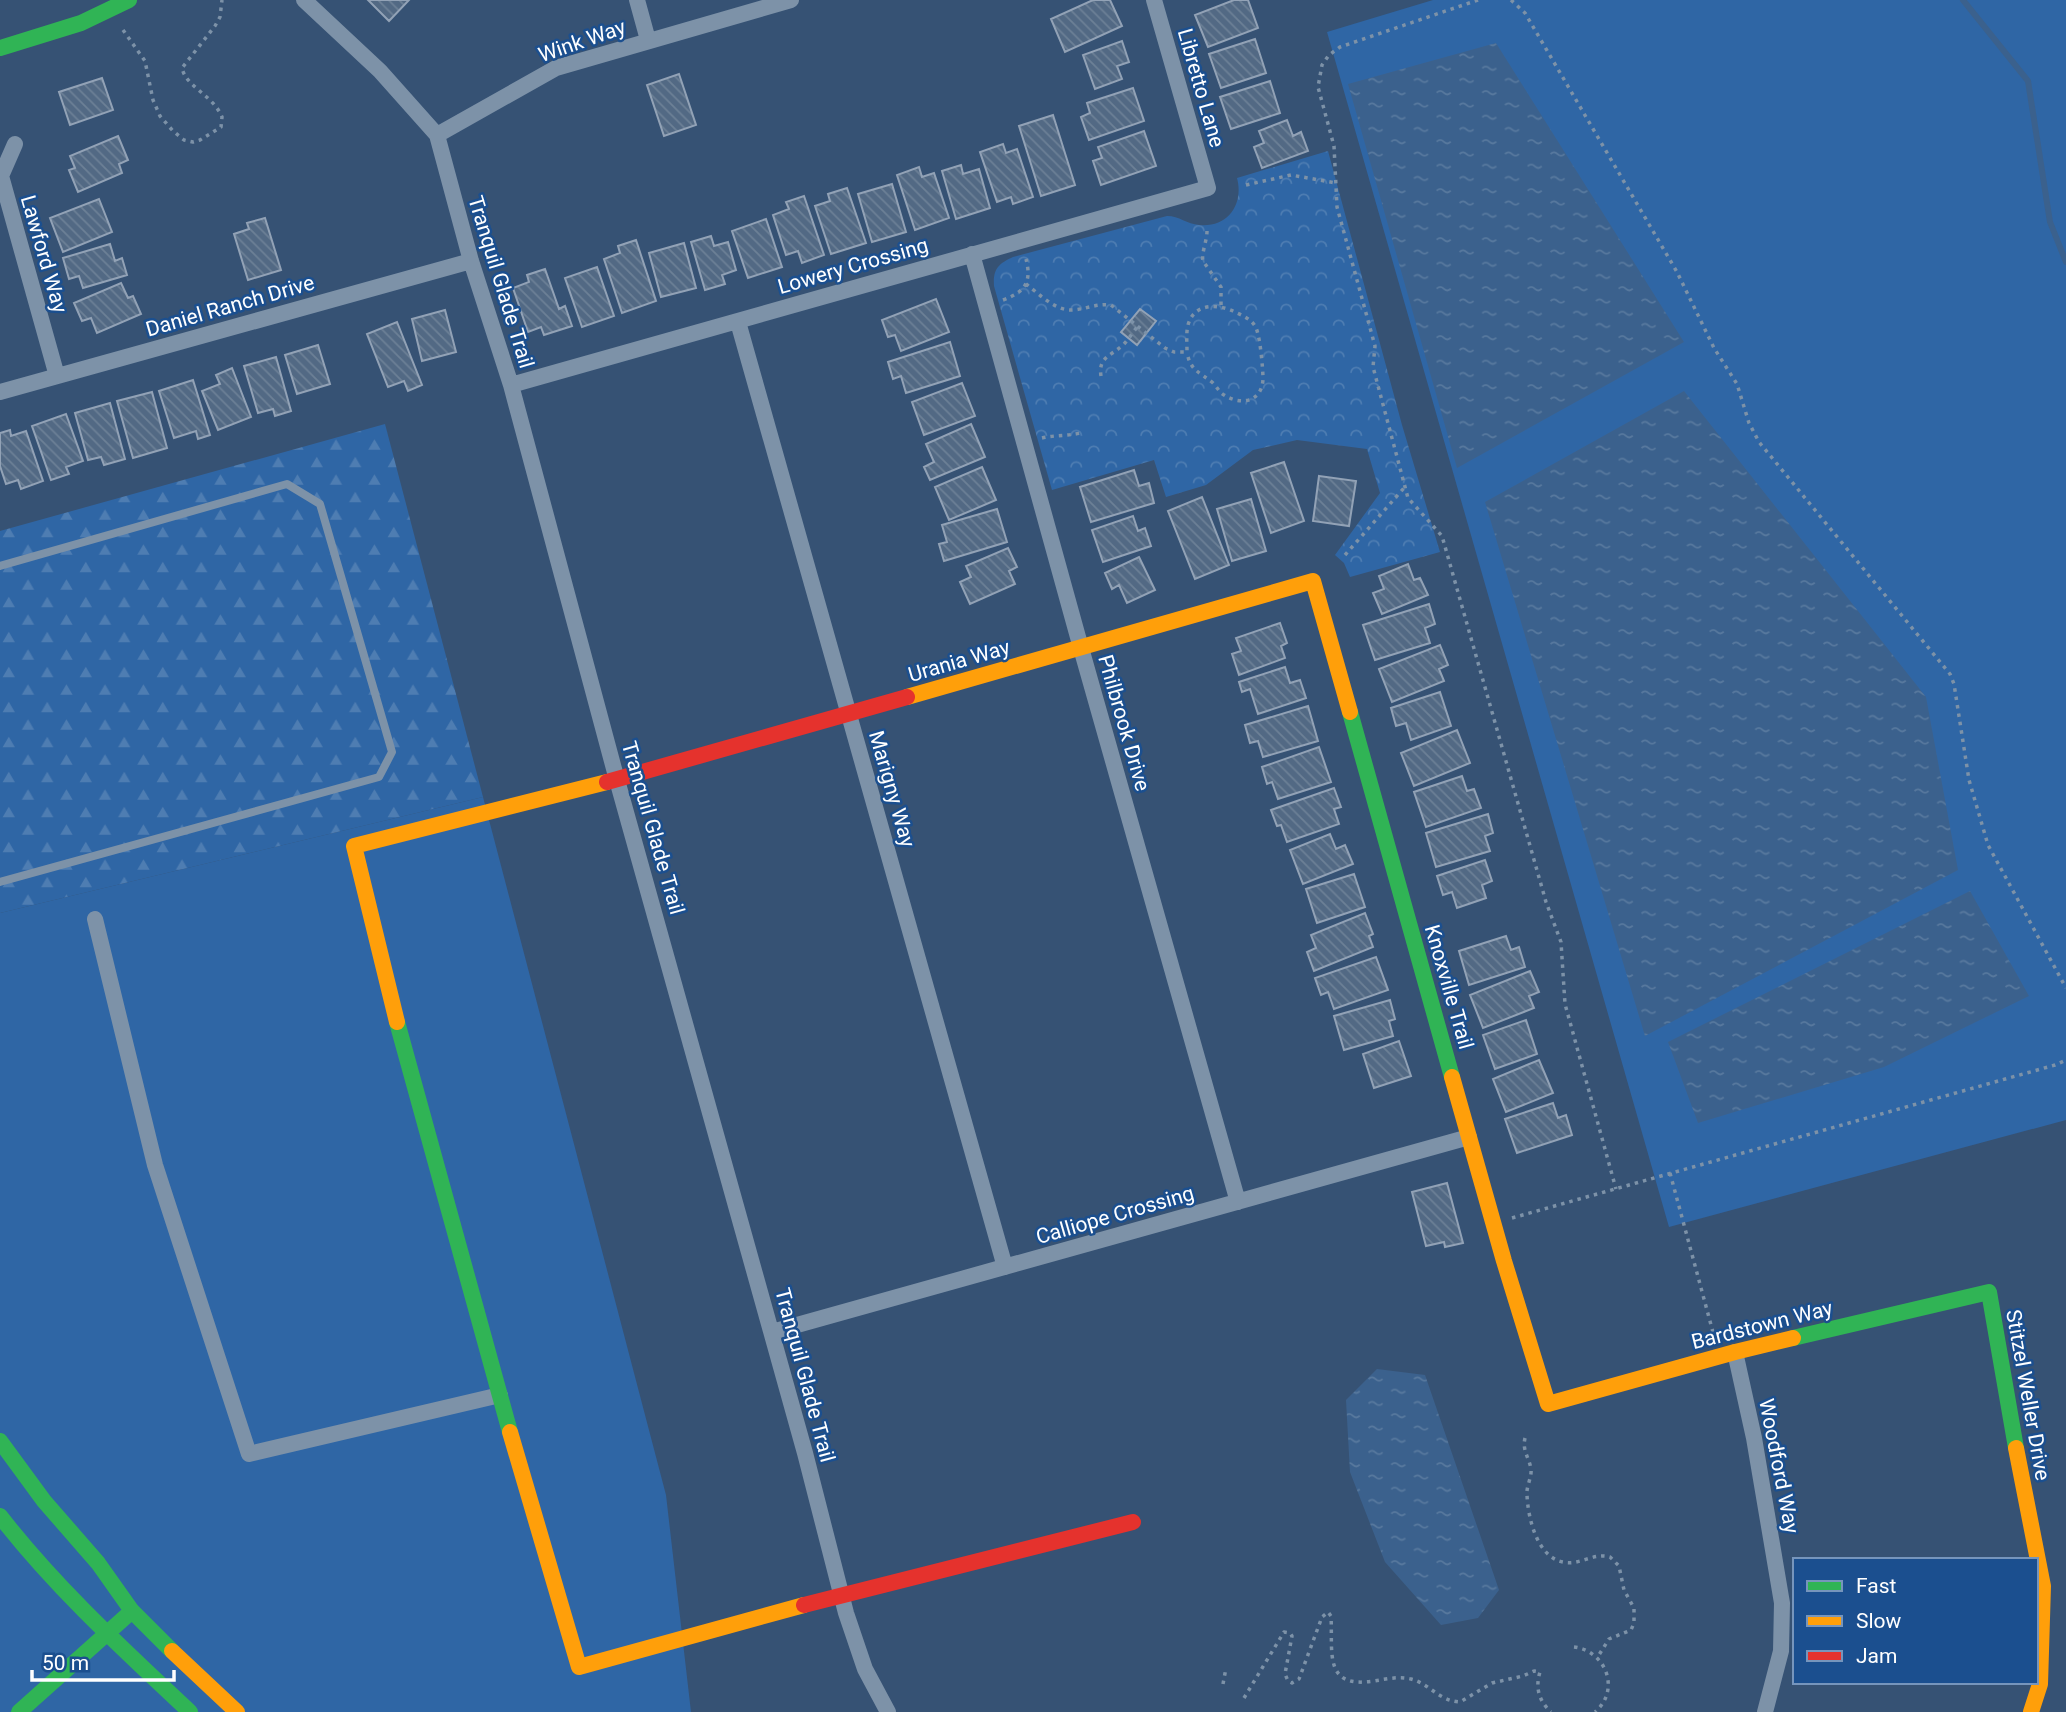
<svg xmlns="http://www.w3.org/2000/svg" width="2066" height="1712" viewBox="0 0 2066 1712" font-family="Roboto,sans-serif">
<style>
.grass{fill:#2f66a5}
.forest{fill:url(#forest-firs)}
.park{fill:url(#park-crowns)}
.water{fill:url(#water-ripples)}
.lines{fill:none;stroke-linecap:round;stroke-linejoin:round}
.stream{stroke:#3b618d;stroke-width:6}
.building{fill:url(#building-back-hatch);stroke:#92a2b6;stroke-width:2}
.path{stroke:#7d92a8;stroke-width:3.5;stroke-dasharray:3.5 5;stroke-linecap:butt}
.lane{stroke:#7d92a8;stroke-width:8}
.street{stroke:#7d92a8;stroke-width:16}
.fast{stroke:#30b455;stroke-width:16}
.slow{stroke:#ff9f0a;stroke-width:16}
.jam{stroke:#e5322d;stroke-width:16}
.labels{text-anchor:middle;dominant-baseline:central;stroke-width:5;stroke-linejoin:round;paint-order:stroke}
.street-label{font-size:21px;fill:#fff;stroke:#1b4f8f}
</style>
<defs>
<pattern id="forest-firs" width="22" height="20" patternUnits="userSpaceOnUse" patternTransform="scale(1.75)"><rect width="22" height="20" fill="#2f66a5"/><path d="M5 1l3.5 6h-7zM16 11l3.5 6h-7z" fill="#4e7db2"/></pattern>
<pattern id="park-crowns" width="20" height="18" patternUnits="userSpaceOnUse" patternTransform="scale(1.75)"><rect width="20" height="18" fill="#2f66a5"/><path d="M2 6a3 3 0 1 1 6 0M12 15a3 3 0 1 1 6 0" fill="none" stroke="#4e7db2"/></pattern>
<pattern id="water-ripples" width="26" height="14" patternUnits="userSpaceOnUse" patternTransform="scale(1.75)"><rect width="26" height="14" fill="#3b618d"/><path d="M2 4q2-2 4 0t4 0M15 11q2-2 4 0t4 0" fill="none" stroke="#58799e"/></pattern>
<pattern id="building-back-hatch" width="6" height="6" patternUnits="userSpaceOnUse" patternTransform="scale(1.75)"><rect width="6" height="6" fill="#526984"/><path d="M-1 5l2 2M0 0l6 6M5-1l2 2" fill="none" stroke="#6c8096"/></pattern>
</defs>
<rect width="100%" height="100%" fill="#365274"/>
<path class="grass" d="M1433,0H2066V1120L1669,1227L1327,32Z
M483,797L666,1495L691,1712H0V913Z"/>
<path class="forest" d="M385,424L483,797L0,913V531Z"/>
<path class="park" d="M1328,151L1402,425L1440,552L1350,577L1344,563L1335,555L1380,493L1367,449L1297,440L1253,450L1206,485L1166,497L1154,460L1052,490L994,286C993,269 998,264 1013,257L1167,216C1179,216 1187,224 1199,225C1228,228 1244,204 1237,178Z"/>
<path class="water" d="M1496,43L1684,342L1457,468L1348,84Z
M1684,391L1926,697L1958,870L1645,1036L1485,502Z
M1970,891L2029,996L1884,1067L1698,1123L1668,1042Z
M1377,1369L1425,1375L1499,1590L1478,1618L1441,1625L1385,1562L1350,1472L1346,1400Z"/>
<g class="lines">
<path class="stream" d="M1963,0L2028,81L2050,222L2066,262"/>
</g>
<path class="building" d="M368,0H409L389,21Z
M1093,0H1110L1122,26L1065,52L1051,19Z
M1234,0H1248L1258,28L1208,47L1195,15Z
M1255,39L1266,73L1221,88L1209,54Z
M1122,41L1129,62L1117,66L1122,79L1095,89L1083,55Z
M679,74L696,125L664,136L647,85Z
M102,78L113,110L70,125L59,92Z
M1270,81L1280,113L1231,129L1220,97Z
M1133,88L1144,121L1089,140L1081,117L1090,113L1087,103Z
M1053,115L1075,185L1041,196L1019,126Z
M1287,120L1293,136L1301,132L1308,151L1262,168L1254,147L1264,143L1259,131Z
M1144,131L1156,166L1101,185L1093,161L1102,158L1098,147Z
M118,136L128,160L119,164L122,173L78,192L69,170L75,168L70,156Z
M1003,144L1006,153L1017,149L1033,197L1013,204L1011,197L997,202L980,152Z
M961,165L963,174L979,169L990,208L956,219L942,171Z
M919,167L922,177L934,173L949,218L915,230L897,175Z
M892,184L906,232L872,242L858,194Z
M847,188L866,243L831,254L815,206L830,201L828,194Z
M804,196L824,255L802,263L798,251L786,255L773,215L789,209L786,202Z
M99,199L112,232L63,252L50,218Z
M265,218L281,270L248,280L234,234L249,229L247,223Z
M766,219L782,267L748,278L732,231Z
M711,236L714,246L728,242L736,270L722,275L725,284L705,290L691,242Z
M636,240L656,301L622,313L604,259L620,253L618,246Z
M684,243L696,288L661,297L649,253Z
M110,244L115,261L122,258L127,275L83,288L79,276L69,279L63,258Z
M597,267L614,316L582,327L565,278Z
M545,269L559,309L565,306L572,326L544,335L541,327L528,332L513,288L529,282L527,275Z
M121,283L128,298L133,296L141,314L97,333L91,318L82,321L74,303Z
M936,299L949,332L901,351L895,335L888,337L882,320Z
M1140,309L1156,321L1137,345L1121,332Z
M445,310L456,352L422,361L412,319Z
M397,322L422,385L408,391L404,381L388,387L367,334Z
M950,342L960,376L906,393L901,376L893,379L888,362Z
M318,345L330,384L297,394L285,355Z
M276,357L291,411L275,416L273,409L258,413L244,366Z
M232,368L251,417L218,430L202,391L220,384L216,375Z
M193,380L210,435L198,439L196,431L174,438L159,391Z
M962,383L975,416L924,435L912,402Z
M152,392L167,448L133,458L117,401Z
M110,403L125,459L104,465L101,457L88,460L75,413Z
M66,414L83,461L66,467L69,474L51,480L32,426Z
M971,424L985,457L930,480L924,467L934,462L926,444Z
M10,430L11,436L26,431L43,481L21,489L18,480L6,484L0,466V433Z
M1284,462L1304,521L1271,533L1251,473Z
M982,467L996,500L949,520L935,487Z
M1134,470L1139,486L1149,483L1154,503L1091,522L1080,487Z
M1319,476L1356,481L1349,526L1313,521Z
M1202,497L1229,565L1195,579L1168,511Z
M1251,499L1266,551L1232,561L1217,509Z
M997,509L1007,542L944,561L939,544L947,542L942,525Z
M1133,516L1138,531L1145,528L1151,546L1103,562L1092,530Z
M1008,548L1017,567L1009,571L1015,584L970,604L960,582L971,577L966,566Z
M1139,557L1155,590L1127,603L1119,585L1112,589L1105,573Z
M1408,564L1414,580L1420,578L1428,595L1382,614L1373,593L1384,589L1379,576Z
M1429,604L1435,624L1425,628L1430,643L1375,660L1363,625Z
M1280,623L1287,643L1281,646L1285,658L1239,675L1232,654L1241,651L1236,638Z
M1440,645L1448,665L1439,669L1444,681L1392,702L1379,669Z
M1285,667L1290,683L1300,680L1306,698L1258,714L1250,689L1242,692L1239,682Z
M1440,692L1451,726L1411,740L1406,723L1396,726L1391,708Z
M1308,706L1318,741L1263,757L1258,741L1250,743L1245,725Z
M1457,730L1470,763L1414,786L1401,753Z
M1319,747L1331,782L1278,799L1272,782L1267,784L1262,767Z
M1462,776L1467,791L1474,789L1481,808L1426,827L1414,792Z
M1334,788L1341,807L1334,809L1339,824L1287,842L1281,825L1277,826L1271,810Z
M1488,814L1493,833L1485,836L1490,851L1436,867L1426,833Z
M1330,834L1336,849L1345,845L1353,864L1303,884L1290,850Z
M1485,860L1492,881L1482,885L1486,898L1457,908L1452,892L1443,895L1437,876Z
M1354,874L1365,907L1317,923L1306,889Z
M1365,913L1373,934L1369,936L1373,947L1314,971L1307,952L1316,948L1311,935Z
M1506,936L1511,950L1519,947L1525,967L1469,985L1459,951Z
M1376,957L1388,990L1334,1009L1328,992L1321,995L1315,978Z
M1530,971L1539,992L1529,996L1534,1008L1483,1028L1470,995Z
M1390,1000L1395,1019L1389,1021L1393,1036L1344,1050L1334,1016Z
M1526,1020L1537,1054L1495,1069L1483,1035Z
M1399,1041L1411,1076L1374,1088L1363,1054Z
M1539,1060L1553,1093L1506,1112L1493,1079Z
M1553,1103L1558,1118L1566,1115L1572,1135L1517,1153L1505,1119Z
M1447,1183L1463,1243L1445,1247L1444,1242L1426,1246L1412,1192Z"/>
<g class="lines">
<path class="path" d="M1478,0L1340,47L1329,55L1322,65L1318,87L1334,146L1337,207L1375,346L1373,367L1408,498L1442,536L1546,902L1561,942L1565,1004L1616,1189
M1511,0L1525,13L1677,272L1714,348L1737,384L1749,423L1759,442L1950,674L1954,684L1969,780L1988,845L2066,988
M123,30L145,61L153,100L160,116L173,131L184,140L193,142L200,140L221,127L222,117C213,95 186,87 182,68L215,26L220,17L222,0
M1246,185L1291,175L1336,183
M1207,231C1207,241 1201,254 1203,261L1221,287V305
M1026,284C1038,293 1054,310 1071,310C1084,310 1097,303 1111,305L1165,348L1174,352H1187C1187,343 1186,333 1188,325C1194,303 1217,304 1233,311C1241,315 1250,318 1255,326C1260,333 1263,369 1263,379C1262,402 1241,406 1224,395C1219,392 1217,387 1213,383C1200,372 1190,371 1187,352
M1003,300C1025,292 1032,282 1026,259
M1101,376C1098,357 1111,356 1123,345C1128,340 1133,332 1138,326
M1042,438C1055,435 1067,436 1081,433
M1345,555L1404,488
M1670,1173L1714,1336
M1512,1218L2055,1065L2066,1060
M1525,1438C1522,1451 1529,1457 1531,1469C1532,1478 1526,1486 1527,1495C1528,1518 1537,1557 1563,1562C1579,1566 1594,1552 1610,1557L1619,1566L1624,1590L1634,1608V1623L1631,1630L1609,1639L1597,1658
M1574,1647C1606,1651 1621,1690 1595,1712
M1223,1684L1226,1668
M1244,1698L1284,1632L1290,1633L1292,1636L1285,1674L1288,1681L1292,1683L1299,1679L1322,1617L1328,1612L1331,1616C1333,1653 1323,1689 1374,1681C1386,1679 1399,1676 1411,1679C1430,1684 1439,1701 1460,1702L1492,1683L1523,1676L1534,1671L1540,1672C1535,1688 1539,1701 1551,1712"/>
<path class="lane" d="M0,566L287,484L320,504L392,752L379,777L0,882"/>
<path class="street" d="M304,0L380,71L437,135L471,261L511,385L617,780L805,1453L846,1613L865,1669L888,1712
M637,0L648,40
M437,135L556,68L791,0
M15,144L1,176L57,376
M972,254L1081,648L1238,1202
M738,322L1005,1267
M511,385L1208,188L1154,0
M0,392L471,261
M95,919L155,1165L249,1454L500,1395
M772,1332L1469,1137
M1735,1352L1754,1438L1782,1603L1781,1651L1765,1712"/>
<path class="fast" d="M0,48L81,23L129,0
M1350,712L1452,1077
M397,1022L510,1432
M1793,1338L1989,1292L2016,1448
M0,1441L44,1501L98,1563L132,1611L172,1651
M0,1516C56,1588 124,1650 190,1712
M19,1712L132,1611"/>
<path class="slow" d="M907,697L1313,581L1350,712
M397,1022L354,846L607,782
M1452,1077L1504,1261L1548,1404L1735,1352L1793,1338
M510,1432L579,1667L804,1605
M2016,1448L2043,1586L2040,1684L2031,1712
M172,1651L237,1712"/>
<path class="jam" d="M607,782L907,697
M804,1605L1133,1522"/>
</g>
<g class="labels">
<g class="street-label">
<text transform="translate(582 41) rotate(-19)">Wink Way</text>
<text transform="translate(1201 88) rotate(74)">Libretto Lane</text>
<text transform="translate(44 254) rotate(74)">Lawford Way</text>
<text transform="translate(853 266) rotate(-16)">Lowery Crossing</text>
<text transform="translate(501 282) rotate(73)">Tranquil Glade Trail</text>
<text transform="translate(230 306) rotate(-16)">Daniel Ranch Drive</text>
<text transform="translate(959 661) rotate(-16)">Urania Way</text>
<text transform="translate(1124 723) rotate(74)">Philbrook Drive</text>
<text transform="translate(892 789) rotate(74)">Marigny Way</text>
<text transform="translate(653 828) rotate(74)">Tranquil Glade Trail</text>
<text transform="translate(1449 987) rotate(74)">Knoxville Trail</text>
<text transform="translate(1115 1215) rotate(-16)">Calliope Crossing</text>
<text transform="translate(1762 1325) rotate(-14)">Bardstown Way</text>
<text transform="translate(805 1375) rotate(75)">Tranquil Glade Trail</text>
<text transform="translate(2028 1395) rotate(80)">Stitzel Weller Drive</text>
<text transform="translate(1779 1466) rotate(79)">Woodford Way</text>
</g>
</g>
<rect x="1793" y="1558" width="245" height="126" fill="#1b4f8f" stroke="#7695bc" stroke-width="2"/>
<rect x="1807" y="1581" width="35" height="10" fill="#30b455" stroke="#7695bc" stroke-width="2"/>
<text x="1856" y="1593" font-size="21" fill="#ffffff">Fast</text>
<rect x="1807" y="1616" width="35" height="10" fill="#ff9f0a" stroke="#7695bc" stroke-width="2"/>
<text x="1856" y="1628" font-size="21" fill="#ffffff">Slow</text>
<rect x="1807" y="1651" width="35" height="10" fill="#e5322d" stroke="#7695bc" stroke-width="2"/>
<text x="1856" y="1663" font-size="21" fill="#ffffff">Jam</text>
<path d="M32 1670v10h142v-10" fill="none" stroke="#ffffff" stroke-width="3.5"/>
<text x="42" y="1670" font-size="21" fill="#ffffff" stroke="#1b4f8f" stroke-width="5" paint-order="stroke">50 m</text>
</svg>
